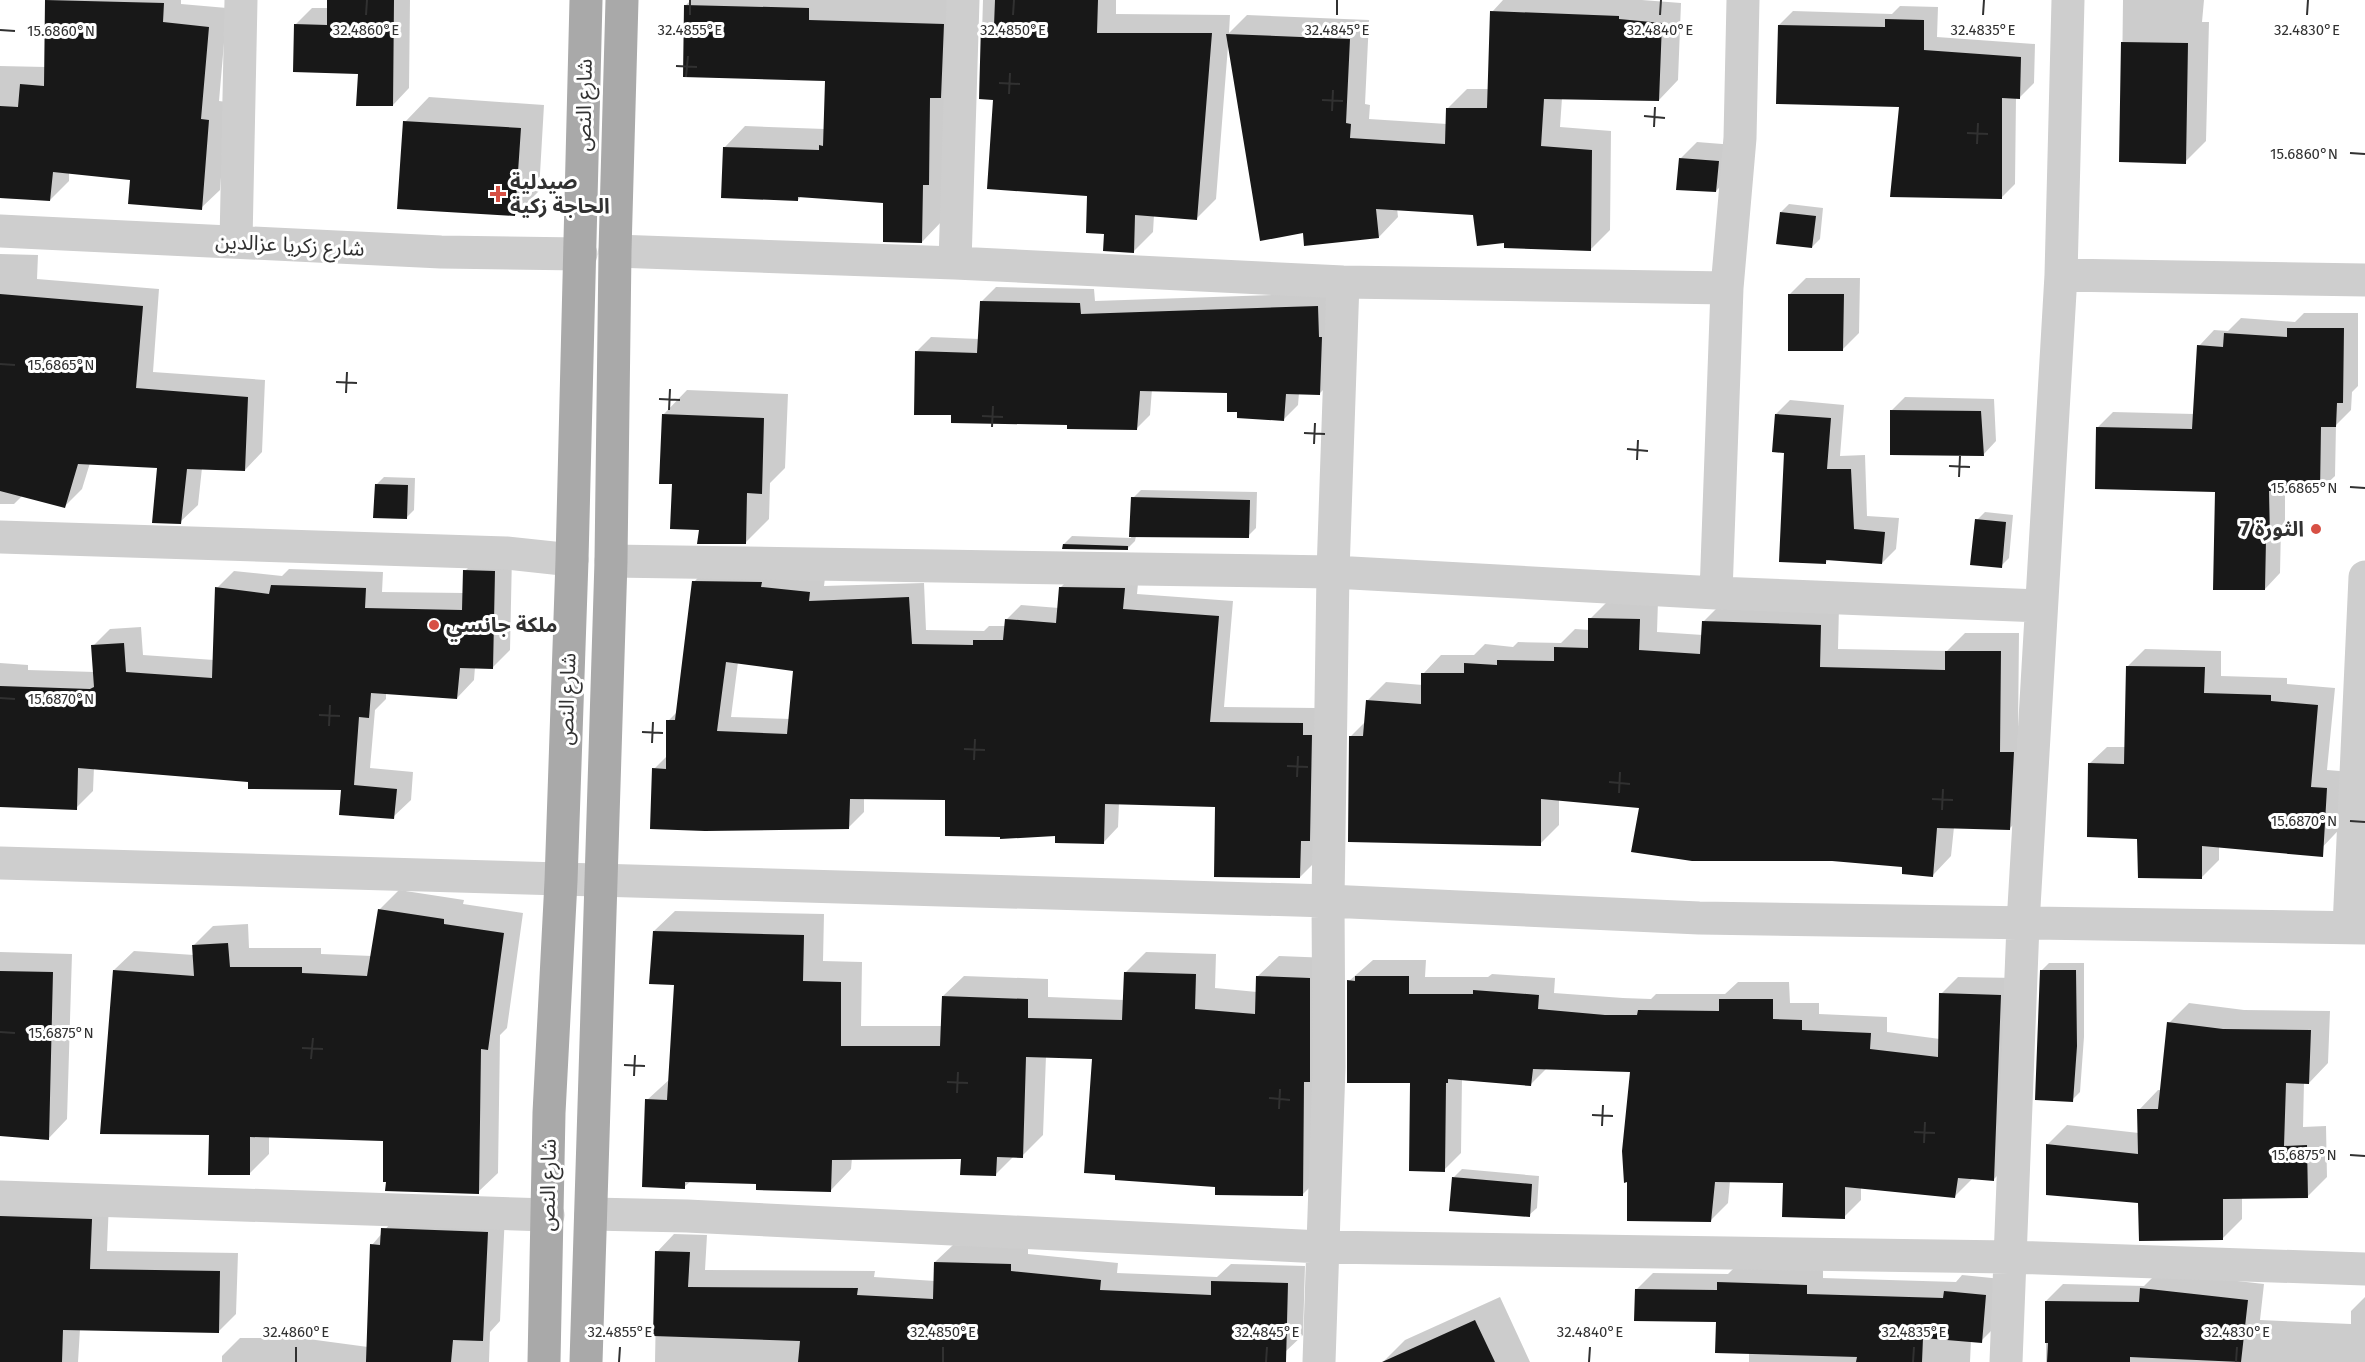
<svg xmlns="http://www.w3.org/2000/svg" width="2365" height="1362" viewBox="0 0 2365 1362" font-family="'Fira Sans','Noto Sans Arabic',sans-serif">
<style>
.shadow{fill:#0003;fill-rule:evenodd}
.building{fill:#181818;fill-rule:evenodd}
.lines{fill:none;stroke-linecap:round;stroke-linejoin:round}
.minor{stroke:#cecece;stroke-width:33}
.major{stroke:#a9a9a9;stroke-width:33}
.ticks{fill:none;stroke:#313131;stroke-width:2}
.poi-dot{fill:#d75044;stroke:#fff;stroke-width:2}
.labels{text-anchor:middle;dominant-baseline:central;stroke-width:6;stroke-linejoin:round;paint-order:stroke}
.street-label{font-size:21px;fill:#313131;stroke:#fff}
.poi-label{font-size:21px;font-weight:bold;fill:#313131;stroke:#fff;text-anchor:start}
.ticks-label{font-size:15px;text-anchor:middle;fill:#313131;stroke:#fff;stroke-width:6;stroke-linejoin:round;paint-order:stroke}
</style>
<rect width="100%" height="100%" fill="#fff"/>
<path class="shadow" d="M46,0H181V4L227,8L219,101L227,102L220,190L201,208L132,178L69,172V181L50,200L0,198V66L46,67Z
M329,0H410L409,88L393,105L360,72L295,25L312,8H329Z
M691,0H964L943,220L922,242L884,201L801,196L798,200L724,148L745,126L825,129L826,80L686,5Z
M983,0H1116V14L1230,15L1229,33L1247,15L1369,20L1365,104L1370,105L1369,119L1447,124V109L1467,89H1489L1492,12L1503,0H1642L1681,3L1678,80L1659,100L1562,98L1560,127L1611,131L1610,230L1590,250L1506,241L1474,213L1397,208L1398,217L1379,237L1304,231L1228,46L1216,199L1197,218L1154,215L1153,232L1134,251L1088,195L994,98H980Z
M2123,0H2204L2202,22H2209L2206,141L2185,162L2121,161Z
M1900,6L1938,7L1937,37L2035,44L2034,83L2020,97H2016L2015,184L2001,198L1901,105L1779,25L1793,11L1892,14Z
M429,97L544,105L539,191L515,215L405,122Z
M1697,142L1735,145L1732,174L1716,191L1681,158Z
M1789,204L1823,208L1820,239L1812,247L1781,212Z
M0,254L38,255L37,279L159,289L153,372L265,380L262,452L245,470L202,468L198,505L180,522L159,466L90,463L82,489L64,507L23,495L14,504H0Z
M1806,278H1860L1859,333L1842,350L1790,294Z
M996,287L1094,289L1095,301L1332,293L1334,379L1320,393H1299L1298,405L1284,419L1238,411L1228,391L1152,389L1150,415L1136,429L953,414L917,351L931,337L979,339L982,301Z
M2304,313H2358V386L2352,392L2351,410L2336,425L2335,476L2319,491L2285,490V522L2281,526L2280,573L2265,589L2216,491L2098,427L2113,412L2194,414L2199,346L2214,330L2228,331L2241,318L2295,322Z
M687,390L788,394L785,468L770,483L769,519L745,543L700,528L673,483L663,415Z
M1905,397L1994,399L1996,441L1983,455L1892,410Z
M1790,400L1844,405L1840,456L1865,455L1867,516L1899,518L1896,549L1882,563L1830,558L1825,563L1786,451L1776,414Z
M384,477L415,478L414,510L406,518L376,485Z
M1141,490L1257,492L1256,528L1248,536H1136L1135,541L1127,549L1064,544L1072,536L1131,538L1133,498Z
M1985,512L2013,515L2009,558L2001,566L1977,520Z
M482,554L512,555L510,650L492,668L475,667L474,680L457,698L386,692V699L375,710L370,768L413,772L411,800L393,817L343,788L94,767L93,791L76,808L0,805V663L28,665V670L95,672L93,646L110,629L141,627L143,655L214,660L217,588L234,571L282,576L289,569L383,572L382,592L464,593L465,571Z
M709,566L825,578L824,586L924,583L926,630L984,631L989,626H1006V620L1021,605L1059,608L1061,587L1076,572L1139,573L1137,594L1233,601L1224,707L1317,708L1315,862L1300,877L1216,805L1119,803L1118,827L1103,843L1057,834L947,798H864V812L849,827L654,769L668,755V721L678,711L694,582ZM738,662L795,669L790,719L731,717Z
M1609,600L1658,601L1657,632L1703,635V622L1722,603L1839,606L1838,649L1947,651L1965,633H2019L2018,734L2028,810L2009,829L1954,827L1951,856L1933,875L1904,865L1640,806L1559,799V825L1540,844L1351,736L1366,721L1367,701L1386,682L1423,685V674L1441,655H1474L1485,644L1513,647L1518,642L1561,643L1575,629L1590,630V619Z
M2145,649L2221,651V676L2287,678V684L2335,688L2327,770L2353,772L2351,817L2315,855L2219,846V860L2202,877L2139,837L2089,764L2107,747H2126L2127,667Z
M399,890L464,900L463,904L523,913L507,1028L500,1035L498,1173L478,1192L385,1139L269,1136V1154L249,1174L210,1134L114,970L134,951L194,955L193,946L213,926L248,924L249,948H321V954L372,956L379,910Z
M675,911L824,914L823,961L862,962L861,1026H942L943,996L964,976L1048,979V997L1124,1000L1125,973L1146,952L1216,954L1215,988L1257,992L1258,976L1279,956L1330,958L1323,1174L1303,1194L1217,1185L1093,1057L1046,1056L1043,1135L1022,1156H1014L996,1174L962,1158H852L851,1169L831,1190L758,1182L691,1181L684,1187L647,1100L670,1079L676,984L654,931Z
M0,952L72,954L67,1119L49,1138L0,1135Z
M1373,960H1426L1425,977H1488L1492,974L1555,978L1554,993L1623,998L1651,999L1656,994H1725L1738,982H1789L1790,1003H1819V1014L1887,1017V1032L1940,1039L1941,994L1958,977L2018,978L2011,1162L1994,1179H1972L1955,1196L1861,1187V1200L1844,1217L1784,1182L1730,1181L1728,1203L1711,1220L1632,1070L1547,1068L1531,1084L1462,1078L1461,1153L1444,1170L1412,1081L1349,981Z
M2049,963H2084V1037L2080,1092L2072,1100L2041,971Z
M2189,1003L2244,1010L2330,1011L2328,1063L2309,1083L2304,1082L2303,1127L2326,1126L2327,1177L2307,1197H2242V1219L2223,1238L2140,1201L2047,1145L2067,1125L2139,1133V1110L2158,1090H2162L2169,1023Z
M1462,1169L1539,1176L1537,1208L1529,1215L1454,1177Z
M0,1184L109,1201L107,1251L238,1253L236,1314L218,1332L80,1329L78,1362H0Z
M401,1211L505,1214L500,1321L490,1332L489,1362H222V1356L240,1338H301L368,1347L372,1245Z
M674,1234L707,1235L705,1270L875,1271L874,1277L935,1281V1262L953,1245L1028,1247V1254L1118,1263L1117,1273L1217,1277L1231,1264L1305,1266L1303,1335L1285,1352L1256,1362H655L657,1252Z
M1736,1266L1823,1269V1278L1956,1282L1962,1275L2002,1279L1998,1324L1981,1341L1971,1340L1970,1362H1749V1352L1718,1321L1636,1290L1653,1273L1728,1274Z
M2158,1272L2264,1284L2260,1320L2351,1324V1311L2365,1297V1362H2046V1301L2063,1284L2144,1286Z
M1500,1297L1530,1362H1383L1405,1340Z"/>
<path class="building" d="M45,0L164,3L163,22L209,27L201,119L209,120L202,210L128,204L130,180L53,172L50,201L0,198V106L18,107L20,84L44,86Z
M327,0H394L393,106H356L358,74L293,72L294,24L327,25Z
M995,0H1098L1097,33H1212L1197,220L1135,215L1134,253L1103,251L1104,234L1086,233L1087,196L987,189L993,100L979,99L981,25L994,26Z
M684,5L809,8V20L944,24L941,98H930L929,185H923L922,243L883,242V203L798,197V201L721,198L723,147L819,150V145L823,146L825,81L683,77Z
M1490,11L1619,16V19L1662,23L1659,101L1544,99L1541,146L1592,150L1591,251L1504,248V243L1477,246L1473,215L1376,209L1379,238L1304,246L1303,233L1260,241L1226,34L1350,39L1346,123L1351,124L1350,138L1445,144L1446,108H1487Z
M1885,19L1924,20V50L2021,57L2020,99L2002,98V199L1890,197L1899,107L1776,104L1778,25L1885,27Z
M2121,42L2188,43L2186,164L2119,162Z
M403,121L521,128L515,216L397,209Z
M1679,158L1719,161L1716,192L1676,190Z
M1780,212L1816,216L1812,248L1776,244Z
M0,294L143,306L136,388L248,397L245,471L187,469L181,524L152,523L157,468L78,464L65,508L0,491Z
M1788,294H1844L1843,351H1788Z
M980,301L1080,303L1081,314L1318,306L1319,337H1322L1320,395L1286,394L1284,421L1237,418V412H1227V393L1140,391L1137,430L1067,429V425L951,423V415H914L915,351L977,353Z
M2287,328H2344L2343,403H2337L2336,427H2321L2320,492L2269,491L2270,539H2266L2265,590H2213L2215,492L2095,489L2096,427L2192,429L2197,345L2223,347L2224,333L2287,337Z
M1890,410L1981,411L1984,456L1890,455Z
M662,414L764,418L762,494L747,493L746,544H697L699,530L670,529L672,484H659Z
M1775,414L1831,418L1827,469H1851L1854,529L1885,532L1882,564L1826,560V564L1779,562L1784,453L1772,452Z
M375,484L408,485L407,519L373,518Z
M1131,497L1250,500L1249,538L1129,537Z
M1975,519L2006,522L2002,568L1970,565Z
M1063,544L1128,546V550L1062,549Z
M463,570L495,571L493,669L460,668L457,699L371,693L369,718L359,717L354,785L397,789L394,819L339,815L341,790L248,789V782L78,768L77,810L0,807V686L90,689L94,687L91,645L124,643L126,672L212,678L215,587L269,594L271,585L366,588L365,608L462,610Z
M692,581L762,582L761,587L810,592L809,601L909,597L912,644L973,645V640H1003L1005,619L1056,623L1059,587L1125,588L1123,609L1219,616L1210,722L1303,723V735H1312L1310,841H1301L1300,878L1214,877L1215,807L1105,804L1104,844L1055,843V836L1000,839V837L945,836V800L850,799L849,829L705,831L650,829L652,768L666,769V720H675ZM726,662L793,671L787,734L717,731Z
M1588,618L1640,619L1639,650L1700,654L1702,621L1821,625L1820,667L1945,670V651H2001L2000,752H2014L2010,830L1937,828L1933,877L1902,874V867L1832,861H1692L1631,852L1639,808L1541,799V846L1348,842L1349,736H1363L1366,700L1421,704V673H1464V663L1497,665V660L1554,661V647L1588,648Z
M2126,666L2205,667L2204,693L2271,695V701L2318,705L2311,787L2327,788L2323,857L2202,846V879L2138,878L2137,839L2087,837L2088,763L2124,764Z
M378,909L444,919V924L504,933L488,1050L481,1049L479,1194L385,1191L386,1182H383V1141L250,1137V1175H208L209,1135L100,1134L113,970L194,976L192,945L228,943L230,967H302V973L367,976Z
M653,931L804,935L803,981L841,982V1046H940L942,996L1028,999V1018L1122,1020L1124,972L1196,974L1195,1009L1255,1014L1256,976L1310,978V1082H1304L1303,1196L1215,1195V1187L1115,1180V1175L1084,1173L1092,1059L1026,1057L1023,1158L997,1157L996,1176L960,1175L961,1159L832,1160L831,1192L756,1190V1184L685,1182V1189L642,1187L645,1099L667,1100L674,985L649,984Z
M2040,970H2076L2077,1046L2073,1102L2035,1100Z
M0,971L53,972L49,1140L0,1136Z
M1355,976H1409V994H1473V990L1539,995L1538,1009L1605,1015H1637L1638,1010L1719,1011V999H1773V1019L1802,1020V1030L1871,1033L1870,1049L1938,1057L1939,993L2001,995L1994,1181L1958,1178L1955,1198L1845,1187V1219L1782,1217L1783,1183L1715,1182L1711,1222L1627,1221V1182L1624,1183L1622,1151L1630,1072L1533,1069L1531,1086L1448,1079V1083H1446L1445,1172L1409,1171L1410,1083H1347V980L1355,981Z
M2167,1022L2223,1029L2311,1030L2309,1084L2286,1083L2284,1146L2307,1145L2308,1198L2223,1199V1240L2139,1241L2138,1203L2046,1195V1144L2138,1154L2137,1109H2158Z
M1452,1177L1532,1184L1530,1217L1449,1211Z
M0,1216L92,1219L90,1269L220,1271L219,1333L63,1330L62,1362H0Z
M381,1228L488,1232L483,1341L453,1340L451,1362H366L370,1244L380,1245Z
M655,1251L690,1252L688,1287L858,1288L857,1295L933,1299L934,1262L1011,1264V1271L1101,1280L1100,1290L1211,1295V1281L1288,1283L1286,1362H798L800,1341L653,1336Z
M1717,1282L1807,1285V1294L1943,1298L1944,1291L1986,1295L1982,1343L1923,1338L1922,1362H1856L1857,1357L1715,1353L1716,1322L1634,1321L1635,1289L1717,1290Z
M2140,1288L2248,1300L2241,1362L2130,1357V1362H2047L2048,1343H2045V1301L2139,1302Z
M1475,1320L1495,1362H1382Z"/>
<g class="lines">
<path class="minor" d="M0,231L441,252L581,254
M236,242L241,0
M615,251L955,263L1343,282L1727,288
M955,263L963,0
M2061,275L2365,280
M0,537L506,553L572,560
M611,561L1333,572L1716,593L2041,606
M1716,593L1727,288L1740,138L1743,0
M0,863L1328,901L1699,918L2365,928
M2349,927L2365,577
M0,1197L548,1215
M591,1214L687,1216L1322,1247L2010,1257L2365,1269
M1319,1362L1329,1067L1328,901L1333,572L1343,282
M2006,1362L2023,924L2061,275L2068,0"/>
<path class="major" d="M544,1362L549,1113L561,881L572,560L586,0
M586,1362L611,561L615,251L622,0"/>
</g>
<path class="ticks" d="M366,15L367,0M690,15V0M1013,15L1014,0M1337,15V0M1660,15L1661,0M1983,15L1984,0M2307,15L2308,0M0,30L15,31M676,66L697,67M686,77L688,56M999,83L1020,84M1009,94L1010,73M1322,100L1343,101M1332,111L1333,90M1644,116L1665,118M1654,127L1655,107M1967,133L1988,134M1977,144L1978,123M2350,153L2365,154M0,364L15,365M336,382L357,383M346,393L347,372M659,399L680,400M669,410L670,389M982,416L1003,417M992,427L993,406M1304,433L1325,434M1314,444L1315,423M1627,449L1648,451M1637,460L1638,440M1949,466L1970,467M1959,477L1960,456M2350,487L2365,488M0,698L15,699M319,715L340,716M329,726L330,705M642,732L663,733M652,743L653,722M964,749L985,750M974,760L975,739M1287,766L1308,767M1297,777L1298,756M1609,782L1630,784M1619,793L1620,772M1932,799L1953,800M1942,810L1943,789M2350,821L2365,822M0,1032L15,1033M302,1048L323,1049M311,1059L313,1038M624,1065L645,1066M634,1076L635,1055M947,1082L968,1083M957,1093L958,1072M1269,1098L1290,1100M1279,1109L1280,1089M1592,1115L1613,1116M1602,1126L1603,1105M1914,1132L1935,1133M1924,1143L1925,1122M2350,1155L2365,1156M296,1362V1347M619,1362L620,1347M943,1362V1347M1266,1362L1267,1347M1589,1362L1590,1347M1913,1362L1914,1347M2236,1362L2237,1347"/>
<g class="poi-dot">
<path d="M495 185h6v6h6v6h-6v6h-6v-6h-6v-6h6z"/>
<circle cx="2316" cy="529" r="6"/>
<circle cx="434" cy="625" r="6"/>
</g>
<g class="labels">
<g class="street-label">
<text transform="translate(584 105) rotate(-89)">شارع النص</text>
<text transform="translate(290 245) rotate(3)">شارع زكريا عزالدين</text>
<text transform="translate(567 699) rotate(-88)">شارع النص</text>
<text transform="translate(548 1185) rotate(-89)">شارع النص</text>
</g>
<g class="poi-label">
<text x="510" y="182">صيدلية<tspan x="510" dy="24">الحاجة زكية</tspan></text>
<text x="2304" y="529" text-anchor="end">الثورة 7</text>
<text x="446" y="625">ملكة جانسي</text>
</g>
</g>
<g class="ticks-label">
<text x="366" y="35">32.4860°E</text>
<text x="690" y="35">32.4855°E</text>
<text x="1013" y="35">32.4850°E</text>
<text x="1337" y="35">32.4845°E</text>
<text x="1660" y="35">32.4840°E</text>
<text x="1983" y="35">32.4835°E</text>
<text x="2307" y="35">32.4830°E</text>
<text x="61" y="36">15.6860°N</text>
<text x="2304" y="159">15.6860°N</text>
<text x="61" y="370">15.6865°N</text>
<text x="2304" y="493">15.6865°N</text>
<text x="61" y="704">15.6870°N</text>
<text x="2304" y="826">15.6870°N</text>
<text x="61" y="1038">15.6875°N</text>
<text x="2304" y="1160">15.6875°N</text>
<text x="296" y="1337">32.4860°E</text>
<text x="620" y="1337">32.4855°E</text>
<text x="943" y="1337">32.4850°E</text>
<text x="1267" y="1337">32.4845°E</text>
<text x="1590" y="1337">32.4840°E</text>
<text x="1914" y="1337">32.4835°E</text>
<text x="2237" y="1337">32.4830°E</text>
</g>
</svg>
